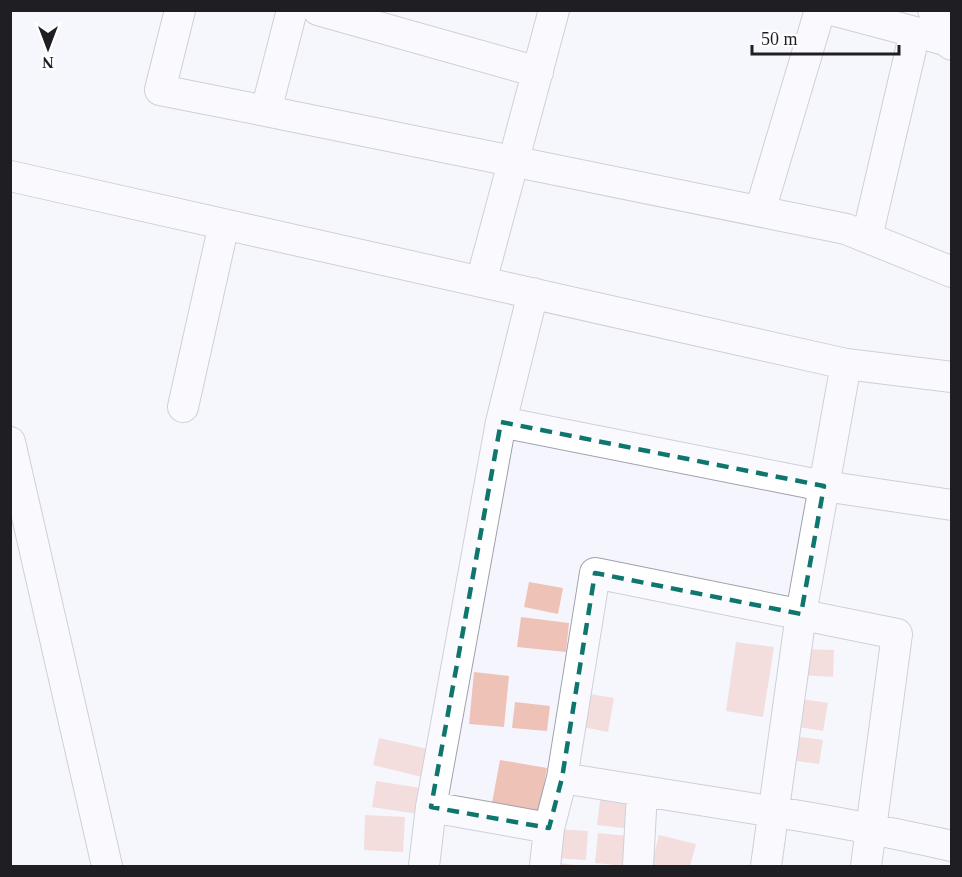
<svg xmlns="http://www.w3.org/2000/svg" width="962" height="877" viewBox="0 0 962 877" font-family="'Times New Roman',serif">
<style>
.building{fill:#efc2b7}
.lines{fill:none;stroke-linecap:round;stroke-linejoin:round}
.minor-casing{stroke:#9fa1ac;stroke-width:32}
.minor{stroke:#fff;stroke-width:30}
.marked{fill:none;stroke:#0f766e;stroke-width:4.5;stroke-dasharray:12 8;stroke-linejoin:round}
</style>
<rect width="100%" height="100%" fill="#f5f6fd"/>
<path class="building" d="M529,582L563,588L558,614L524,607Z
M521,617L569,623L566,652L517,647Z
M736,642L774,647L763,717L726,711Z
M801,649L834,650L833,677L800,675Z
M474,672L509,676L504,727L469,724Z
M584,693L614,698L608,732L578,726Z
M796,698L828,703L823,731L792,726Z
M515,702L550,706L547,731L512,728Z
M794,736L823,740L819,764L790,760Z
M379,738L428,749L422,777L373,765Z
M500,760L547,768L538,817L491,808Z
M376,781L421,788L417,814L372,807Z
M601,792L634,796L631,829L597,825Z
M365,815L405,817L403,852L364,850Z
M558,829L588,831L586,860L555,858Z
M598,833L629,836L626,866L595,863Z
M659,835L696,844L690,866H651Z
M552,862L576,865V866H551Z"/>
<g class="lines">
<g class="minor-casing">
<path id="minor" d="M180,10L160,90L266,111L292,10
M318,10L538,72
M832,10L945,40L952,45
M933,10L945,40
M266,111L846,229L952,272
M10,176L846,364L952,377
M760,211L820,10
M867,237L915,32
M481,282L554,10
M183,407L224,224
M501,422L824,486L952,505
M10,442L107,866
M562,778C633,790 704,800 775,812C835,821 893,833 952,846
M431,807L549,828
M424,866L431,807L501,422L533,293
M545,866L549,828L562,778L595,573L897,634L866,866
M638,866L642,792
M766,866L801,614L846,364"/>
</g>
<use href="#minor" class="minor"/>
</g>
<path d="M0 0H962V877H0ZM501,422L824,486L801,614L595,573L562,778L549,828L431,807Z" fill="#f5f6fd" fill-opacity=".55" fill-rule="evenodd"/>
<path class="marked" d="M501,422L824,486L801,614L595,573L562,778L549,828L431,807Z"/>
<rect width="962" height="877" fill="none" stroke="#1e1e23" stroke-width="24"/>
<g transform="translate(48 48) rotate(180)" stroke="#ffffff" stroke-width="4.5" paint-order="stroke">
<path d="M0-4.5L10 22L0 15L-10 22Z" fill="#1e1e23"/>
<text y="-9" font-size="16" font-weight="bold" text-anchor="middle" fill="#1e1e23">N</text>
</g>
<path d="M752 45v9h147v-9" fill="none" stroke="#1e1e23" stroke-width="3"/>
<text x="761" y="45" font-size="18" fill="#1e1e23" stroke="#ffffff" stroke-width="4.5" paint-order="stroke">50 m</text>
</svg>
